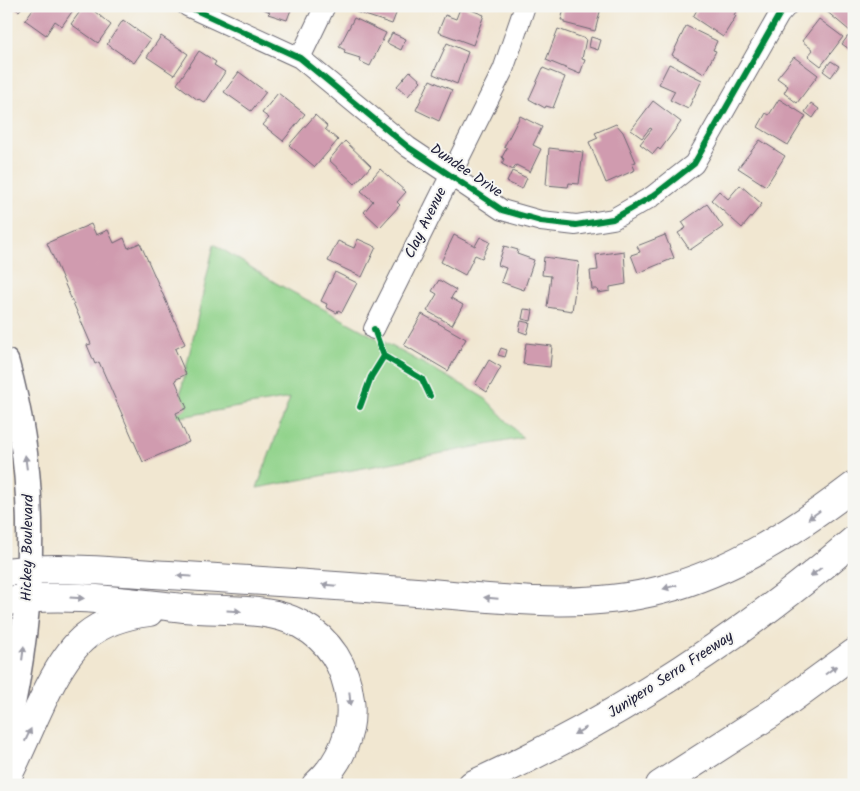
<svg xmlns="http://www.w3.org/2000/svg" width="860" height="791" viewBox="0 0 860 791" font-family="Kalam,sans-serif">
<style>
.green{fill:#91d38b;stroke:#5a7a63}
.building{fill:#d09baf}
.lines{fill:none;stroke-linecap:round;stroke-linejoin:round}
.minor-casing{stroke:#6a6770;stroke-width:22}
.major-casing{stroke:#6a6770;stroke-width:28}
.highway-casing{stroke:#6a6770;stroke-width:30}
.minor{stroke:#fff;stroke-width:20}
.major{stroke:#fff;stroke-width:25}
.highway{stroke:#fff;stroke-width:28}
.cycleway-casing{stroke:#f6f6f2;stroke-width:9}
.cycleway{stroke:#00873e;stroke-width:6}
.oneway{fill:#9c9ca7}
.labels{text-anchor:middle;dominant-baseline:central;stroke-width:4;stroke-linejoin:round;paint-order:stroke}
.street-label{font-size:15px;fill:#22223b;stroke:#f6f6f2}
</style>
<rect width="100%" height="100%" fill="#f6f6f2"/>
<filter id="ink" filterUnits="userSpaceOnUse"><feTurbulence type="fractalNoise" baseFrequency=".02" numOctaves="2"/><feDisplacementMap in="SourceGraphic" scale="10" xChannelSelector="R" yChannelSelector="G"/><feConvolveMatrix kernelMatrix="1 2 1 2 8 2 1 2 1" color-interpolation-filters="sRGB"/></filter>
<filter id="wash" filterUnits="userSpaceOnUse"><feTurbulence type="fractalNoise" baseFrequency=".0096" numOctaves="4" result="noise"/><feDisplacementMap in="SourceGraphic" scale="20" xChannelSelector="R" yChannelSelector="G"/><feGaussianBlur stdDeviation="1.12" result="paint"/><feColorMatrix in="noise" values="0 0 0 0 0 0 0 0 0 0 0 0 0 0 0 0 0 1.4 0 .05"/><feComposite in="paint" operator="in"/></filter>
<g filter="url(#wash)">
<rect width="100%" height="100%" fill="#f1e7d1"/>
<path class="green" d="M214,244L276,283L468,388L486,399L523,438L257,488L290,398L175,418Z"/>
<g id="blocks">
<path class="building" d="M12,6H23L19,11Z
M35,6H76L62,26L55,21L46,35L25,20Z
M84,6H88L111,25L98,43L71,24Z
M257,6H290L292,7L287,20L268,14L270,12Z
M358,6H399L392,24L356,12Z
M461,6L484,15L473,45L438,32L445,15L456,19Z
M565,6L601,8L595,31L564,23V20H561Z
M699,6H739L734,15L736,16L723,37L693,17Z
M828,6H854V27L850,31L825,10Z
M354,18L386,33L370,66L359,61L360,58L344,53L345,50L339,47Z
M819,19L843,37L821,66L808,56L813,50L802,41Z
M123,20L150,40L134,63L107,44Z
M686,26L717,41L713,50L716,51L704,74L672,55Z
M558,29L586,39L582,59L585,60L580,74L546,60Z
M392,33L406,39L401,50L387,43Z
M161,36L188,54L174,75L147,57Z
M848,36L854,41L852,51L842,44Z
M591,37L601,40L598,50L589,47Z
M447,43L468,52L457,84L433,74Z
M199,51L216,62L214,65L225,72L205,103L199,99L198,100L177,84Z
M794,57L818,75L797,103L784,93L788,86L777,78Z
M831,61L839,66L831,77L823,71Z
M669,64L702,80L688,109L670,100L675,91L659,84Z
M543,68L565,77L553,108L546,106L545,108L529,99Z
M410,71L421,81L408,96L397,86Z
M239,72L266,92L251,111L224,92Z
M430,80L452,90L439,121L416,110Z
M278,93L305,114L283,141L263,125L269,118L262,113Z
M779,99L806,116L788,145L758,127L766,113L769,115Z
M653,101L681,122L660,150L658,148L653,154L640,144L652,129L650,128L642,138L631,130Z
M811,103L819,109L813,118L805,112Z
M315,115L327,126L325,129L338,140L315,167L289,145Z
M520,116L542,127L533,145L541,149L530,172L516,165L513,170L502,164L504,159L502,157L507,148L504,147Z
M616,124L623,132L636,162L632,163L635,170L606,183L589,142L598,138L595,133Z
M760,140L785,156L766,186L738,168Z
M345,141L371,166L355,184L329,160Z
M549,148L583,152L579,184L569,183L568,187L546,185Z
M380,169L406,192L397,202L400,205L380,227L364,212L373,201L361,191Z
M512,171L527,178L522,189L507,182Z
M740,185L762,204L742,228L711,200L719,191L728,199Z
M707,204L723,227L690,250L678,233L686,228L682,222Z
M91,224L96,235L108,230L114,243L124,238L128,248L140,243L185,344L175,349L186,374L175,380L187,408L176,413L189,442L143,462L99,362L95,364L87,345L91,344L47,243Z
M454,235L475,246L480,237L490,242L482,258L475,255L465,275L441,262Z
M665,235L674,258L638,273L631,255L640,252L637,246Z
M358,239L376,247L362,277L328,261L338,241L354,248Z
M504,246L518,250L517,254L534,260L524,290L501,282L506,268L498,265Z
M624,251L626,284L610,287V291L598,293L597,289H592L590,271L598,270L596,255Z
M544,257L579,262L572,311L547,307L551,276L542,275Z
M335,272L357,283L342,312L338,310L337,313L326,307L327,304L321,301Z
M439,280L456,290L451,298L463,305L452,325L427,311L437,294L432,291Z
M524,309L533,310L531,321L522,319Z
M422,314L466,339L448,371L404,345Z
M521,321L530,323L527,334L519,331Z
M526,343L552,346L550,367L523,364Z
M501,348L507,350L505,357L498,355Z
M489,360L501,367L487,392L475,384Z"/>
</g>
</g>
<g filter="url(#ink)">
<use href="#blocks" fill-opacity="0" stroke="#6a6770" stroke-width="1"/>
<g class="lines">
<g class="minor-casing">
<path id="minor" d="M187,6L300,58L408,147L502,210L541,221L576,225L613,219L653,196L694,164L779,15L787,6
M300,58L325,6
M374,329L503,70L525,6"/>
</g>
<g class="major-casing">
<path id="major" d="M6,362C41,484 34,612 6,735"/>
</g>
<g class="highway-casing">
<path id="highway" d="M6,572C60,565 115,572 169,575C251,580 333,585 416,592C497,598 581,611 661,590C734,571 795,531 854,486
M6,601C66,592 125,602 184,608C222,612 266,606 300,624C330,640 346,667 350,700C354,732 340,764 316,785
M6,779C28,739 52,663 86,636C104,621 126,615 149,612
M472,785C610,722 739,639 854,540
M660,785L772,713L854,653"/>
</g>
<use href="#minor" class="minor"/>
<use href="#major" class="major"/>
<use href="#highway" class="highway"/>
<g class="cycleway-casing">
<path id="cycleway" d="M187,6L300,58L408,147L502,210L541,221L576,225L613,219L653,196L694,164L779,15L787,6
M384,356L422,379L430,396
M360,407L371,377L384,356L374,329"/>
</g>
<use href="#cycleway" class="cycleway"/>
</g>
<defs><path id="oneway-solid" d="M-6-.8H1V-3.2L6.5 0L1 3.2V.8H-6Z" transform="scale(1.25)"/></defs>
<g class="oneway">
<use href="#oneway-solid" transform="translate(26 462) rotate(-97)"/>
<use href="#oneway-solid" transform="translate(814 515) rotate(145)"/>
<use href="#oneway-solid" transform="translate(816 572) rotate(141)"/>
<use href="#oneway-solid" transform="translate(184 576) rotate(-177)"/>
<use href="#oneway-solid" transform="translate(329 585) rotate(-175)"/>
<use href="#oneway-solid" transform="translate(670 587) rotate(164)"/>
<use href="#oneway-solid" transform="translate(77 598) rotate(4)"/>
<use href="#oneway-solid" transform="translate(491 598) rotate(-175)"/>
<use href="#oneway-solid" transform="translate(234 611) rotate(3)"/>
<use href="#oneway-solid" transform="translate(23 653) rotate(-83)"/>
<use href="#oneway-solid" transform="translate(831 670) rotate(-37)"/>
<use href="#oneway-solid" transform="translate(350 699) rotate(85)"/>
<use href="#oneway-solid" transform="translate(580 731) rotate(151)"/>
<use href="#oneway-solid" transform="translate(28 735) rotate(-65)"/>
</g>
</g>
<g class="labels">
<g class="street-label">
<text transform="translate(466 171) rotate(34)">Dundee Drive</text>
<text transform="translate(426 223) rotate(-64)">Clay Avenue</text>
<text transform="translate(28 548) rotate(-89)">Hickey Boulevard</text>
<text transform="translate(671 675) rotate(-33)">Junipero Serra Freeway</text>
</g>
</g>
<rect width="860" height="791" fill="none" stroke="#f6f6f2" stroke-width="25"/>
</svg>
